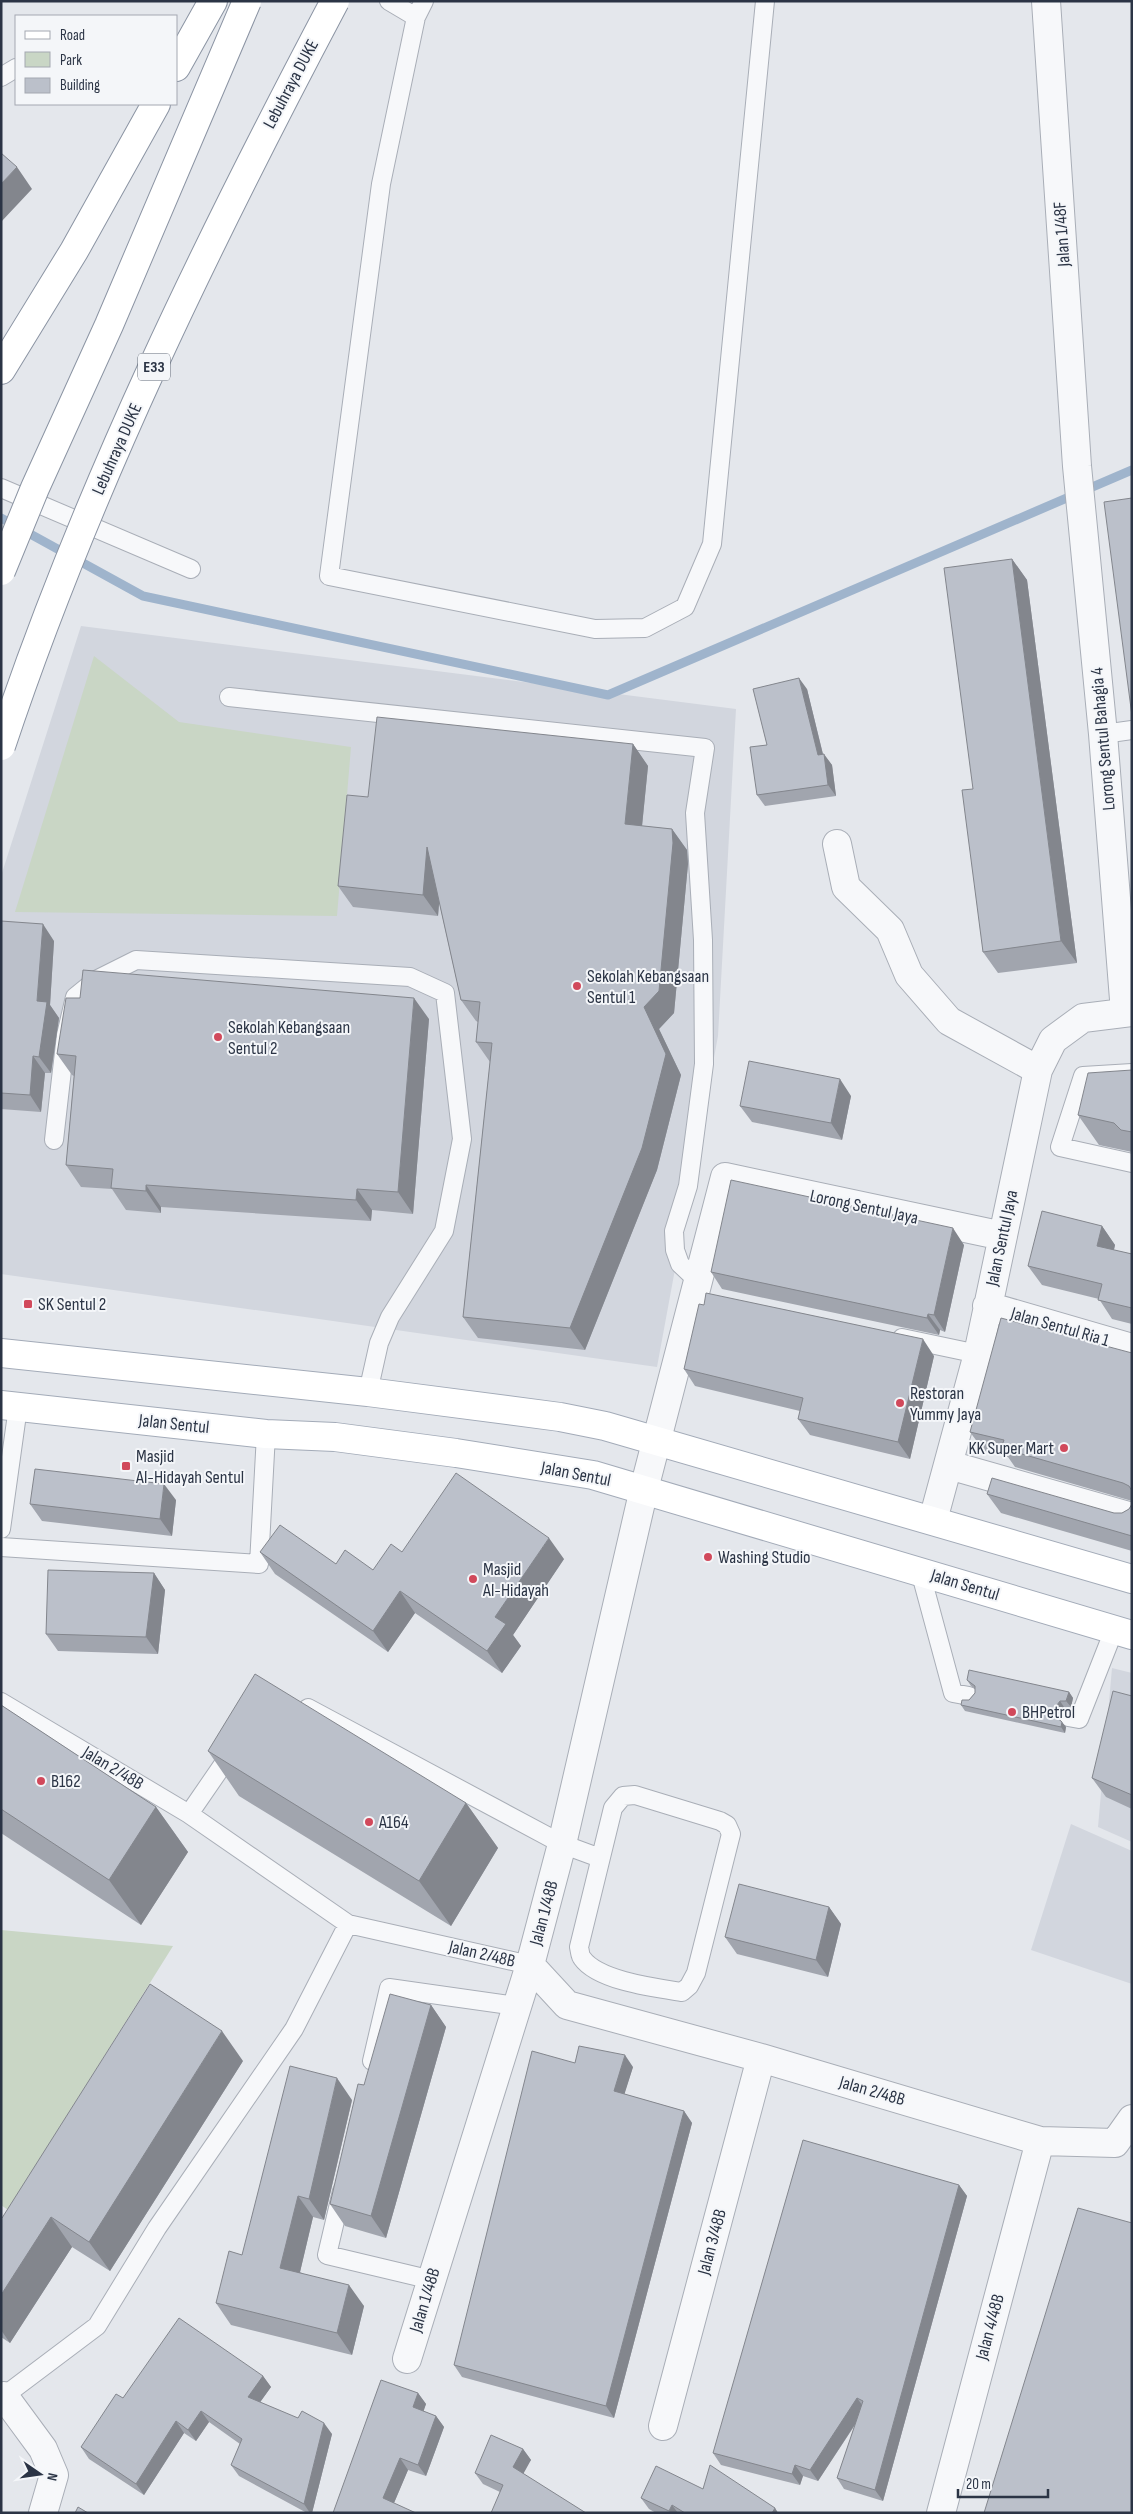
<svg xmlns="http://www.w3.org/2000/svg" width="1133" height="2514" viewBox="0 0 1133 2514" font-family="'Sofia Sans Condensed',sans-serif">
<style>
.built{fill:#d2d6de}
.green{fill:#c9d6c5}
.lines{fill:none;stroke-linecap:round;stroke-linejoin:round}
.stream{stroke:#9fb4cc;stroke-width:9}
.lane-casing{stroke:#a9aeb7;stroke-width:20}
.street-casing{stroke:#a9aeb7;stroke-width:30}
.primary-casing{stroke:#a3abb8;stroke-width:30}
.highway-casing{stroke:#8b94a3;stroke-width:30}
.lane{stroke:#f7f8fa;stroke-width:18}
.street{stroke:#f7f8fa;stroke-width:28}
.primary{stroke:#fff;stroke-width:28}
.highway{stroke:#fff;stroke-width:28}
.highway-bridge-casing{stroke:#8b94a3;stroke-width:30;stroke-linecap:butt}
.highway-bridge{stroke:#fff;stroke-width:28}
.wall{fill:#a1a5ae}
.shaded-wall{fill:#83868d}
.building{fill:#bbc0ca;stroke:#83868d}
.poi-dot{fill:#d1495b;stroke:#f4f6f9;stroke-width:2}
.labels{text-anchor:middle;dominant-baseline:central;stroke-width:4;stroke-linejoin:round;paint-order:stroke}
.shield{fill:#f4f6f9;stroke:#676e7b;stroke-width:1}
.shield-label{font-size:16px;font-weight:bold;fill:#2b3445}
.street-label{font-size:18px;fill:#2b3445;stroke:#f4f6f9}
.poi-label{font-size:18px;fill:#2b3445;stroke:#f4f6f9;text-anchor:start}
</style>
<rect width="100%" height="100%" fill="#e4e7ec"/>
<path class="built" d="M81,626L736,709L718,1036L657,1367L1,1274V876Z
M1112,1668L1132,1673V1842L1098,1827Z
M1071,1824L1132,1851V1984L1031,1950Z"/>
<path class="green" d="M94,656L179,722L351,747L337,916L15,912Z
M1,1930L173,1946L8,2210L1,2205Z"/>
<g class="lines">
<path class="stream" d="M1,518L143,596L608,695L1132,470"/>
<g class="lane-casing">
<path id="lane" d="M389,1L416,17
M424,1L416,17L381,184L329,576L595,629L645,628L685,607L712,544L765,1
M1,77L16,68
M1,488L191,569
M229,697L705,748L695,813L703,940L704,1064L688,1186L674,1231L675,1250L680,1264L698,1281
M1103,734L1132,730
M1132,1073L1083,1076L1060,1147L1132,1163
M54,1140L66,1035L75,997L96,980L136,960L410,977L445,993L462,1139L444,1231L390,1317L379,1343L368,1392
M902,1338L978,1354
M1,1529L18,1407
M1,1547L259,1564L266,1434
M920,1571L953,1693L969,1696
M1,1702L189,1814L348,1924L530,1965
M308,1708L562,1844L600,1858
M1068,1717L1079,1719L1114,1630
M635,1795L720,1821L727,1825L731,1834L696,1973L689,1986L682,1992C656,1988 598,1981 582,1958C580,1956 580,1951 579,1947L613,1808L623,1796Z
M189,1814L233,1750
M372,2061L389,1988L516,2006
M342,2191L327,2255L432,2280
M1,2393L4,2396L97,2326L157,2228L294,2029L348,1924"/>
</g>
<g class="street-casing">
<path id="street" d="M1046,1L1077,466L1103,734L1125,1012
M837,844L846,887L890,930L909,975L949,1021L1038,1070
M987,1306L1132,1348
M949,1465L1132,1517
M933,1520L978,1354L1038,1070L1053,1040L1083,1018L1132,1012
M530,1965L567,2005L761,2058L1040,2141L1115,2143L1132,2119
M407,2359L530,1965L562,1844L644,1489L725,1177L1003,1236
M4,2396L43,2449L54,2475L43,2513
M663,2426L761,2058
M941,2513L1040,2141"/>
</g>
<g class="primary-casing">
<path id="primary" d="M1,1353L368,1392L560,1417L605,1426L1132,1579
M1,1405L266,1434L335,1437L456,1453L593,1475L1132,1635"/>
</g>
<g class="highway-casing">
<path id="highway" d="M176,67L213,1
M1,370L74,251L156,104"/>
</g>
<use href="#lane" class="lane"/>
<use href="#street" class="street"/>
<use href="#primary" class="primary"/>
<use href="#highway" class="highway"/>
<g class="highway-bridge-casing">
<path id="highway-bridge" d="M1,571L35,488L109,325L247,1
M1,746C87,488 208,241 335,1"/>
</g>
<use href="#highway-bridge" class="highway-bridge"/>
</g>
<path class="wall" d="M1012,559L1027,580L1077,963L998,973L983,952L973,789Z
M807,689L823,754L832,765L836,796L765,806L757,795L767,745Z
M633,744L648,766L642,826L672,829L687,850L688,864L674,1013L659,1029L681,1075L657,1170L585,1350L478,1338L463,1317L490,1062L476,1042L478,1022L476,1021L461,1000L439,902L438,916L353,907L338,886L368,797Z
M1,921L54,941L50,1005L59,1018L51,1073H45L41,1112L1,1109Z
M429,1019L413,1214L372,1210L371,1221L161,1207V1213L126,1210L112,1189L81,1187L66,1165L74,1076L72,1075L57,1054Z
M1132,1070V1152L1099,1145L1078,1115Z
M851,1096L842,1140L752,1122L740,1106Z
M1102,1226L1115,1245L1114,1250L1132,1254V1324L1112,1319L1099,1299L1042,1285L1028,1266Z
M964,1245L945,1332L940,1330L939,1335L722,1289L711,1272Z
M1132,1353V1501L1015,1467L1008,1457L984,1451L970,1432Z
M934,1356L910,1459L810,1435L798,1419L800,1411L695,1386L684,1369Z
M987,1494L1114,1513H1122L1129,1509L1132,1504V1551L1001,1513Z
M176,1500L172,1536L42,1521L30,1504Z
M260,1552L373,1570L402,1552L564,1559L513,1635L521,1646L502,1673L415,1613L388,1652L275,1574Z
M154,1573L165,1590L158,1654L58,1651L46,1634Z
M967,1680L1069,1692L1073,1698L1071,1707H1064L1058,1715V1718L1066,1727L1065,1733L965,1711L961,1705L969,1700L975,1693V1689L971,1686Z
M1132,1696V1809L1106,1797L1092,1778Z
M1,1705L156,1807L188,1852L141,1925L1,1833Z
M208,1751L466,1803L498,1848L451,1926L239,1796Z
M829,1907L841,1924L828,1977L737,1954L725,1937Z
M431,2005L446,2027L386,2238L345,2226L330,2204L364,2085Z
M243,2061L110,2271L72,2247L10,2343L1,2337V2218H2Z
M575,2063L633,2067L624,2094L684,2111L692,2123L614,2418L462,2377L454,2365Z
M352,2100L324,2220L313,2217L300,2272L364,2306L352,2355L231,2325L216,2303L242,2255Z
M959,2185L967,2196L883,2501L844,2489L837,2478L855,2425L818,2481L803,2476L800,2485L721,2465L713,2453Z
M263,2376L271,2387L260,2402L332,2434L312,2513H307L239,2476L231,2465L240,2444L209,2422L196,2441L184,2433L144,2495L89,2459L81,2447L123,2398Z
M418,2393L426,2404L423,2411L436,2416L444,2427L426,2476L408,2470L394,2503L333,2513Z
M523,2449L531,2460L500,2492L483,2484L475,2473Z
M703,2489L775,2508L778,2513H656L649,2509L641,2498Z"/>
<path class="shaded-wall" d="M17,167L32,189L1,222V184Z
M1012,559L1027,580L1077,963L1061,941Z
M799,678L807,689L825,763L824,754L832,765L836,796L828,785L818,755Z
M633,744L648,766L640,846L625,824Z
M672,829L687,850L688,864L674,1013L659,1029L681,1075L657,1170L585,1350L570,1328L644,1007Z
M427,847L442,869L438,916L423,895Z
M43,924L54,941L50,1005L59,1018L51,1073L39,1057L37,1001Z
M414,998L429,1019L413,1214L398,1192Z
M33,1056L45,1073L41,1112L30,1095Z
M840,1079L851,1096L842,1140L831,1123Z
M146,1185L161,1207V1213L146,1191Z
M357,1189L372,1210L371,1221L356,1200Z
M1102,1226L1115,1245L1110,1265L1097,1246Z
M953,1228L964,1245L945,1332L934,1315Z
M928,1314L940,1330L939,1335L927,1318Z
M923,1339L934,1356L910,1459L898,1442Z
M164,1484L176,1500L172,1536L160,1519Z
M549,1538L564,1559L513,1635L521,1646L502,1673L487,1651L495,1617Z
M154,1573L165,1590L158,1654L146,1637Z
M400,1591L415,1613L388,1652L373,1631Z
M1069,1692L1073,1698L1071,1707L1066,1701Z
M1060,1701L1064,1707L1058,1715V1721L1054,1715V1709Z
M1062,1722L1066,1727L1065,1733L1061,1727Z
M466,1803L498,1848L451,1926L419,1881Z
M156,1807L188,1852L141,1925L109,1880Z
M829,1907L841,1924L828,1977L816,1960Z
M431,2005L446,2027L386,2238L371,2216Z
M222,2031L243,2061L110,2271L89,2242Z
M625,2055L633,2067L622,2102L614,2091Z
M337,2078L352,2100L324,2220L309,2199Z
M684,2111L692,2123L614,2418L606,2406Z
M959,2185L967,2196L883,2501L875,2490Z
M298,2196L313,2217L296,2289L280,2268Z
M51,2217L72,2247L10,2343L1,2330V2295Z
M349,2285L364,2306L352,2355L337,2333Z
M263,2376L271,2387L256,2408L248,2397Z
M418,2393L426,2404L421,2419L413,2407Z
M857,2398L865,2409L818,2481L810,2470Z
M201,2411L209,2422L196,2441L188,2430Z
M436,2416L444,2427L426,2476L418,2465Z
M176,2421L184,2433L144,2495L136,2484Z
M324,2423L332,2434L312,2513H310L304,2504Z
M523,2449L531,2460L521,2478L513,2467Z
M400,2458L408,2470L391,2510L383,2498Z
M795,2465L803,2476L800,2485L792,2474Z
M672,2505L678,2513H670L669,2511Z
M775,2508L778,2513H772Z"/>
<path class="building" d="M1,153L17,167L1,184Z
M1132,498V716L1104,502Z
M1012,559L1061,941L983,952L962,790L973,789L944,568Z
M799,678L818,755L824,754L828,785L757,795L750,747L767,745L753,689Z
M377,717L633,744L625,824L672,829L673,843L659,991L644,1007L666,1054L642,1148L570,1328L463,1317L492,1043L476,1042L480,1002L461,1000L427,847L423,895L338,886L347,795L368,797Z
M1,921L43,924L37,1001L47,1002L39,1057L33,1056L30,1095L1,1093Z
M83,970L414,998L398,1192L357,1189L356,1200L146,1185V1191L111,1188L113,1169L66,1165L76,1056L57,1054L66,998H80Z
M749,1061L840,1079L831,1123L740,1106Z
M1132,1070V1132L1121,1130L1114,1123L1078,1115L1088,1073Z
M731,1180L953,1228L934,1315L928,1314L927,1318L711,1272Z
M1042,1211L1102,1226L1097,1246L1132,1254V1308L1098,1300L1102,1284L1028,1266Z
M706,1293L923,1339L898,1442L798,1419L803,1398L684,1369L699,1304L704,1305Z
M1001,1318L1132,1353V1491L1129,1486L1123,1483L1001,1448L1004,1440L970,1432Z
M35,1469L164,1484L160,1519L30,1504Z
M456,1473L549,1538L495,1617L506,1624L487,1651L400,1591L373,1631L260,1552L280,1525L336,1564L345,1550L373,1570L391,1544L402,1552Z
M992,1478L1114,1513H1122L1129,1509L1132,1504V1536L987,1494Z
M48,1570L154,1573L146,1637L46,1634Z
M969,1670L1069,1692L1066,1701H1060L1054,1709V1715L1062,1722L1061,1727L961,1705L962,1700H969L975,1693V1686L967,1680Z
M255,1674L466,1803L419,1881L208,1751Z
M1113,1691L1132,1696V1795L1092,1778Z
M1,1705L156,1807L109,1880L1,1809Z
M739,1884L829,1907L816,1960L725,1937Z
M150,1984L222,2031L89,2242L51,2217L1,2295V2218H2Z
M390,1994L431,2005L371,2216L330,2204L358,2084L364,2085Z
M579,2046L625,2055L614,2091L684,2111L606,2406L454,2365L532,2051L575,2063Z
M290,2066L337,2078L309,2199L298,2196L280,2268L349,2285L337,2333L216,2303L229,2251L242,2255Z
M803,2140L959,2185L875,2490L837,2478L863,2401L857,2398L810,2470L795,2465L792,2474L713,2453Z
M1078,2208L1132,2223V2513H984Z
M179,2318L263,2376L248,2397L298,2418L302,2411L324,2423L304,2504L231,2465L242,2439L201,2411L188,2430L176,2421L136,2484L81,2447L116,2394L123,2398Z
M381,2380L418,2393L413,2407L436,2416L418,2465L400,2458L383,2498L416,2513H333Z
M491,2435L523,2449L513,2467L586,2513H491L503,2485L475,2473Z
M710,2465L775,2508L772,2513H685L672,2505L669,2511L641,2498L656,2466L703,2489Z
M78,2507L88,2513H75Z"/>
<g class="poi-dot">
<circle cx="577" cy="986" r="5"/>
<circle cx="218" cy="1037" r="5"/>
<rect x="23" y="1299" width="10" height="10" rx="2.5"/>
<circle cx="900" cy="1403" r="5"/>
<circle cx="1064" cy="1448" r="5"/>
<rect x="121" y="1461" width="10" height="10" rx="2.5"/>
<circle cx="708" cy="1557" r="5"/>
<circle cx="473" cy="1579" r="5"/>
<circle cx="1012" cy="1712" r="5"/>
<circle cx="41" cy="1781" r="5"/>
<circle cx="369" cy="1822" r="5"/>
</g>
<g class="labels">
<rect class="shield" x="138" y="353.5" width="32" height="27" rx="4"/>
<g class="shield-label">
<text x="154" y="367">E33</text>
</g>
<g class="street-label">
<text transform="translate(291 84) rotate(-62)">Lebuhraya DUKE</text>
<text transform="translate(1062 234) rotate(-94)">Jalan 1/48F</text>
<text transform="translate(117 449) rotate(-66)">Lebuhraya DUKE</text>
<text transform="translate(1103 739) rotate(-95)">Lorong Sentul Bahagia 4</text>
<text transform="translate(864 1207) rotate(12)">Lorong Sentul Jaya</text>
<text transform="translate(1002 1238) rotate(-78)">Jalan Sentul Jaya</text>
<text transform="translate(1060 1327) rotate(16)">Jalan Sentul Ria 1</text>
<text transform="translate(174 1424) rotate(6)">Jalan Sentul</text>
<text transform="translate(576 1474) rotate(11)">Jalan Sentul</text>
<text transform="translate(965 1585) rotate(17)">Jalan Sentul</text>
<text transform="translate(113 1768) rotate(31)">Jalan 2/48B</text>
<text transform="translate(544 1913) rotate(-75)">Jalan 1/48B</text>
<text transform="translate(482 1954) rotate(13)">Jalan 2/48B</text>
<text transform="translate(872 2091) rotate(16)">Jalan 2/48B</text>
<text transform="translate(712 2242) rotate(-75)">Jalan 3/48B</text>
<text transform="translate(425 2300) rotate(-73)">Jalan 1/48B</text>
<text transform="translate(990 2327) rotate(-75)">Jalan 4/48B</text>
</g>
<g class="poi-label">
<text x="587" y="976">Sekolah Kebangsaan<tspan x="587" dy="21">Sentul 1</tspan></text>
<text x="228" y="1027">Sekolah Kebangsaan<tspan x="228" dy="21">Sentul 2</tspan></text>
<text x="38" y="1304">SK Sentul 2</text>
<text x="910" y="1393">Restoran<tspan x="910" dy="21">Yummy Jaya</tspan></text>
<text x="1054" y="1448" text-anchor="end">KK Super Mart</text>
<text x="136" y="1456">Masjid<tspan x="136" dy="21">Al-Hidayah Sentul</tspan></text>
<text x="718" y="1557">Washing Studio</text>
<text x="483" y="1569">Masjid<tspan x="483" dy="21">Al-Hidayah</tspan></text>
<text x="1022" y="1712">BHPetrol</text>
<text x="51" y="1781">B162</text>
<text x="379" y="1822">A164</text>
</g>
</g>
<rect width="1133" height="2514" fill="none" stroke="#2b3445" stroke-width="5"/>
<rect x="15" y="15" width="162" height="90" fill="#f4f6f9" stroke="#a4a8b1"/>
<rect x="25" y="31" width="25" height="8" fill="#ffffff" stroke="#a4a8b1"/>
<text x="60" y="40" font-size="15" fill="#2b3445">Road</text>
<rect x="25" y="52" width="25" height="15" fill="#c9d6c5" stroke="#a4a8b1"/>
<text x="60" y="65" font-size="15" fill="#2b3445">Park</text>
<rect x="25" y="78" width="25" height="15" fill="#bbc0ca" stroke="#a4a8b1"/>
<text x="60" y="90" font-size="15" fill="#2b3445">Building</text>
<g transform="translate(40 2474) rotate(103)" stroke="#f4f6f9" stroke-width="4" paint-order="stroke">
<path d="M0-4L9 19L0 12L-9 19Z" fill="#2b3445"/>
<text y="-8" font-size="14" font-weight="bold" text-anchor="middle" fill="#2b3445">N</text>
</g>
<path d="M958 2489v8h90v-8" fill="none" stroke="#2b3445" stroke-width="2.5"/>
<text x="966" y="2489" font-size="15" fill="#2b3445" stroke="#f4f6f9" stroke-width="4" paint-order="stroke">20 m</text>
</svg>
